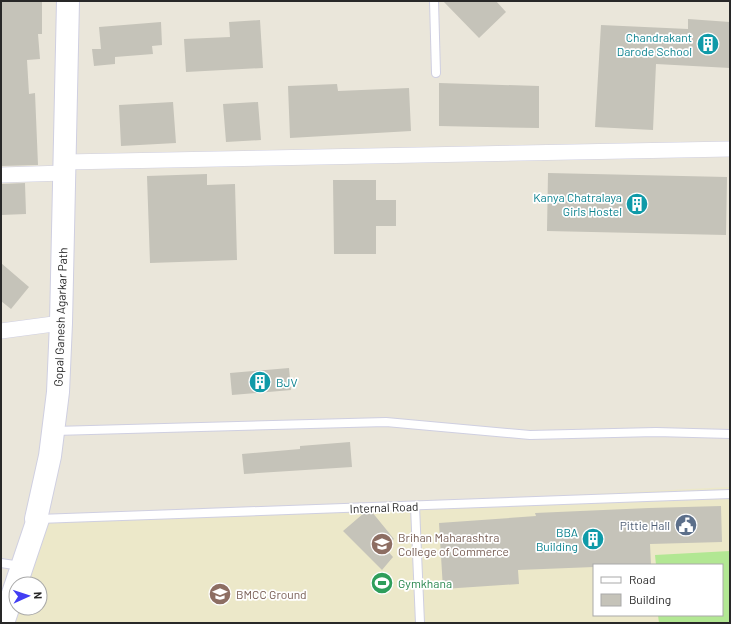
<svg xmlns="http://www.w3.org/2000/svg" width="731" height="624" viewBox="0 0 731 624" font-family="Barlow,sans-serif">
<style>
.education{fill:#ece8c9;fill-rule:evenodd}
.pitch{fill:#b2e793}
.building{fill:#c5c3b9}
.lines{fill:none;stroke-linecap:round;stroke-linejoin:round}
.lane-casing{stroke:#cfcfe1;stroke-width:10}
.street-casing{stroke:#cfcfe1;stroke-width:16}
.secondary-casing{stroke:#cfcfe1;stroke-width:24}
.lane{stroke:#fff;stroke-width:8}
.street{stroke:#fff;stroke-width:15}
.secondary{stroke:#fff;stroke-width:22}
.labels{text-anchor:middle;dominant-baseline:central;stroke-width:3.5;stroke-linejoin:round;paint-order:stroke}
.culture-label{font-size:12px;fill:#0d838f;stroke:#fff;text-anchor:end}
.street-label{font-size:12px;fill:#282828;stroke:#fff}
.service-label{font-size:12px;fill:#4e5e75;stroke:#fff;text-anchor:end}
.education-label{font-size:12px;fill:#785e54;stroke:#fff;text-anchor:start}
.leisure-label{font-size:12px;fill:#27864d;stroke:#fff;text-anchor:start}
</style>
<rect width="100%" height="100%" fill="#eae6da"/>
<path class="education" d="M730,487V623H10L16,608H40V584H22L41,522ZM594,565H722V615H594Z"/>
<path class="pitch" d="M730,551V623H659L658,615H722V565H656L655,555Z"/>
<path class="building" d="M1,1H42V34H38L40,59L27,60L29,94L35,93L38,165L1,166Z
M443,1H496L506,12L479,38Z
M688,19L730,22V68L656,64L653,130L595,127L601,25L688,29Z
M260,20L263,68L186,72L184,39L230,37L229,22Z
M161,22L162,45L152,46L153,54L115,57V64L94,66L92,49H101L99,27Z
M439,83L539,86V128L439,126Z
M337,84L338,91L409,88L411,131L290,138L288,86Z
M173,102L176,143L121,146L119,105Z
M258,102L261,140L226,142L223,104Z
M548,173L727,177L726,235L547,231Z
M207,174V185L235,184L237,260L150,263L147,176Z
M333,180H376V200H396V226H376V254H334Z
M25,183L26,214L1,215V184Z
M1,263L29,287L11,309L1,301Z
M289,368L291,390L232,395L230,373Z
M350,442L352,467L244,474L242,454L300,449V446Z
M721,506L722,542L650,544L651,564L594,565V567L518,570L519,584L443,589L439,523L536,516L535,513L649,508Z
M372,512L394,539L385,548L393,557L382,570L343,531L364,513Z"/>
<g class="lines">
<g class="lane-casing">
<path id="lane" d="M434,1L436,73
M54,431L386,422L530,435L656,432L730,434
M415,506L420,623
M38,519L730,494
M1,563L21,566"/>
</g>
<g class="street-casing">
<path id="street" d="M65,162L730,149
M1,175L64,173
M1,331L61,323"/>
</g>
<g class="secondary-casing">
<path id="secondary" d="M3,623L38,519H36L50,456L58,392L61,323L68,1"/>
</g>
<use href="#lane" class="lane"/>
<use href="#street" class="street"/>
<use href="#secondary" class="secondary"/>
</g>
<defs>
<g id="building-disc" transform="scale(1.15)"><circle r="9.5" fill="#0f9aa8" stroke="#fff"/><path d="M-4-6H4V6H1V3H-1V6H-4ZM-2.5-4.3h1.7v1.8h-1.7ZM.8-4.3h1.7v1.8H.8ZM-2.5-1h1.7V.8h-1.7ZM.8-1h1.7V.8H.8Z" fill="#fff"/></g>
<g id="civic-disc" transform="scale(1.15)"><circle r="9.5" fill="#5c6f8a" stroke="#fff"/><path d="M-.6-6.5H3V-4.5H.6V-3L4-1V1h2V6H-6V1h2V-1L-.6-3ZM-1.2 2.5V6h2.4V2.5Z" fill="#fff"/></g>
<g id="school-disc" transform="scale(1.15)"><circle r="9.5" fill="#8d6e63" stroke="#fff"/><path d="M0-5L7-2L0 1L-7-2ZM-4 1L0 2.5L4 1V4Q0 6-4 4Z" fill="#fff"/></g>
<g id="stadium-disc" transform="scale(1.15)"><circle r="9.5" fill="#2e9e5b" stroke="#fff"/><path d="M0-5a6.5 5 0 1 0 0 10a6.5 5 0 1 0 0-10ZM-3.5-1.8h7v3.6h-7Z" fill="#fff"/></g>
<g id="university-disc" transform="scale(1.15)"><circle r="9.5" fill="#8d6e63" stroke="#fff"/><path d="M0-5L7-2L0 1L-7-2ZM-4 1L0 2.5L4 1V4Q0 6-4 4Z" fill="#fff"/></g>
</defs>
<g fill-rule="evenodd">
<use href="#building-disc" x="708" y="44"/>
<use href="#building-disc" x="637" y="204"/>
<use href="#building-disc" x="260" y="382"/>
<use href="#civic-disc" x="686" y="525"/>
<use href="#building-disc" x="593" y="539"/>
<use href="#school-disc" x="382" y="544"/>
<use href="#stadium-disc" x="382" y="583"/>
<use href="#university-disc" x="220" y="594"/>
</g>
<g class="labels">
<g class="culture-label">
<text x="692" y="37">Chandrakant<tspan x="692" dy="14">Darode School</tspan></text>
<text x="622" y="197">Kanya Chatralaya<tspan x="622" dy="14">Girls Hostel</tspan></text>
<text x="276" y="382" text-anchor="start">BJV</text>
<text x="578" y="532">BBA<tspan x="578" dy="14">Building</tspan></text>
</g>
<g class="street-label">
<text transform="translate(60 317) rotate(-88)">Gopal Ganesh Agarkar Path</text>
<text transform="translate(384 507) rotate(-2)">Internal Road</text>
</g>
<g class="service-label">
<text x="670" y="525">Pittie Hall</text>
</g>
<g class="education-label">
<text x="398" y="537">Brihan Maharashtra<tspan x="398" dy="14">College of Commerce</tspan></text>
<text x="236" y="594">BMCC Ground</text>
</g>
<g class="leisure-label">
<text x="398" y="583">Gymkhana</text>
</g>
</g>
<rect width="731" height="624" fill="none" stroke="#282828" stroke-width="4"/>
<rect x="593" y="564" width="130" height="52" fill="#ffffff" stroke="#a9a9a9"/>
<rect x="601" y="577" width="20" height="6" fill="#ffffff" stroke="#a9a9a9"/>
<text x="629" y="584" font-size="12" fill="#282828">Road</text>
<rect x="601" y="594" width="20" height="12" fill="#c5c3b9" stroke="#a9a9a9"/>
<text x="629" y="604" font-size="12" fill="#282828">Building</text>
<g transform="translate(28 596) rotate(87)"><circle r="19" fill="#ffffff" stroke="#a9a9a9"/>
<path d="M0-3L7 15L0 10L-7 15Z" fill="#413df3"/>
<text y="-6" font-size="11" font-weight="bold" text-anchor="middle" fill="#282828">N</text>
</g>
</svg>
